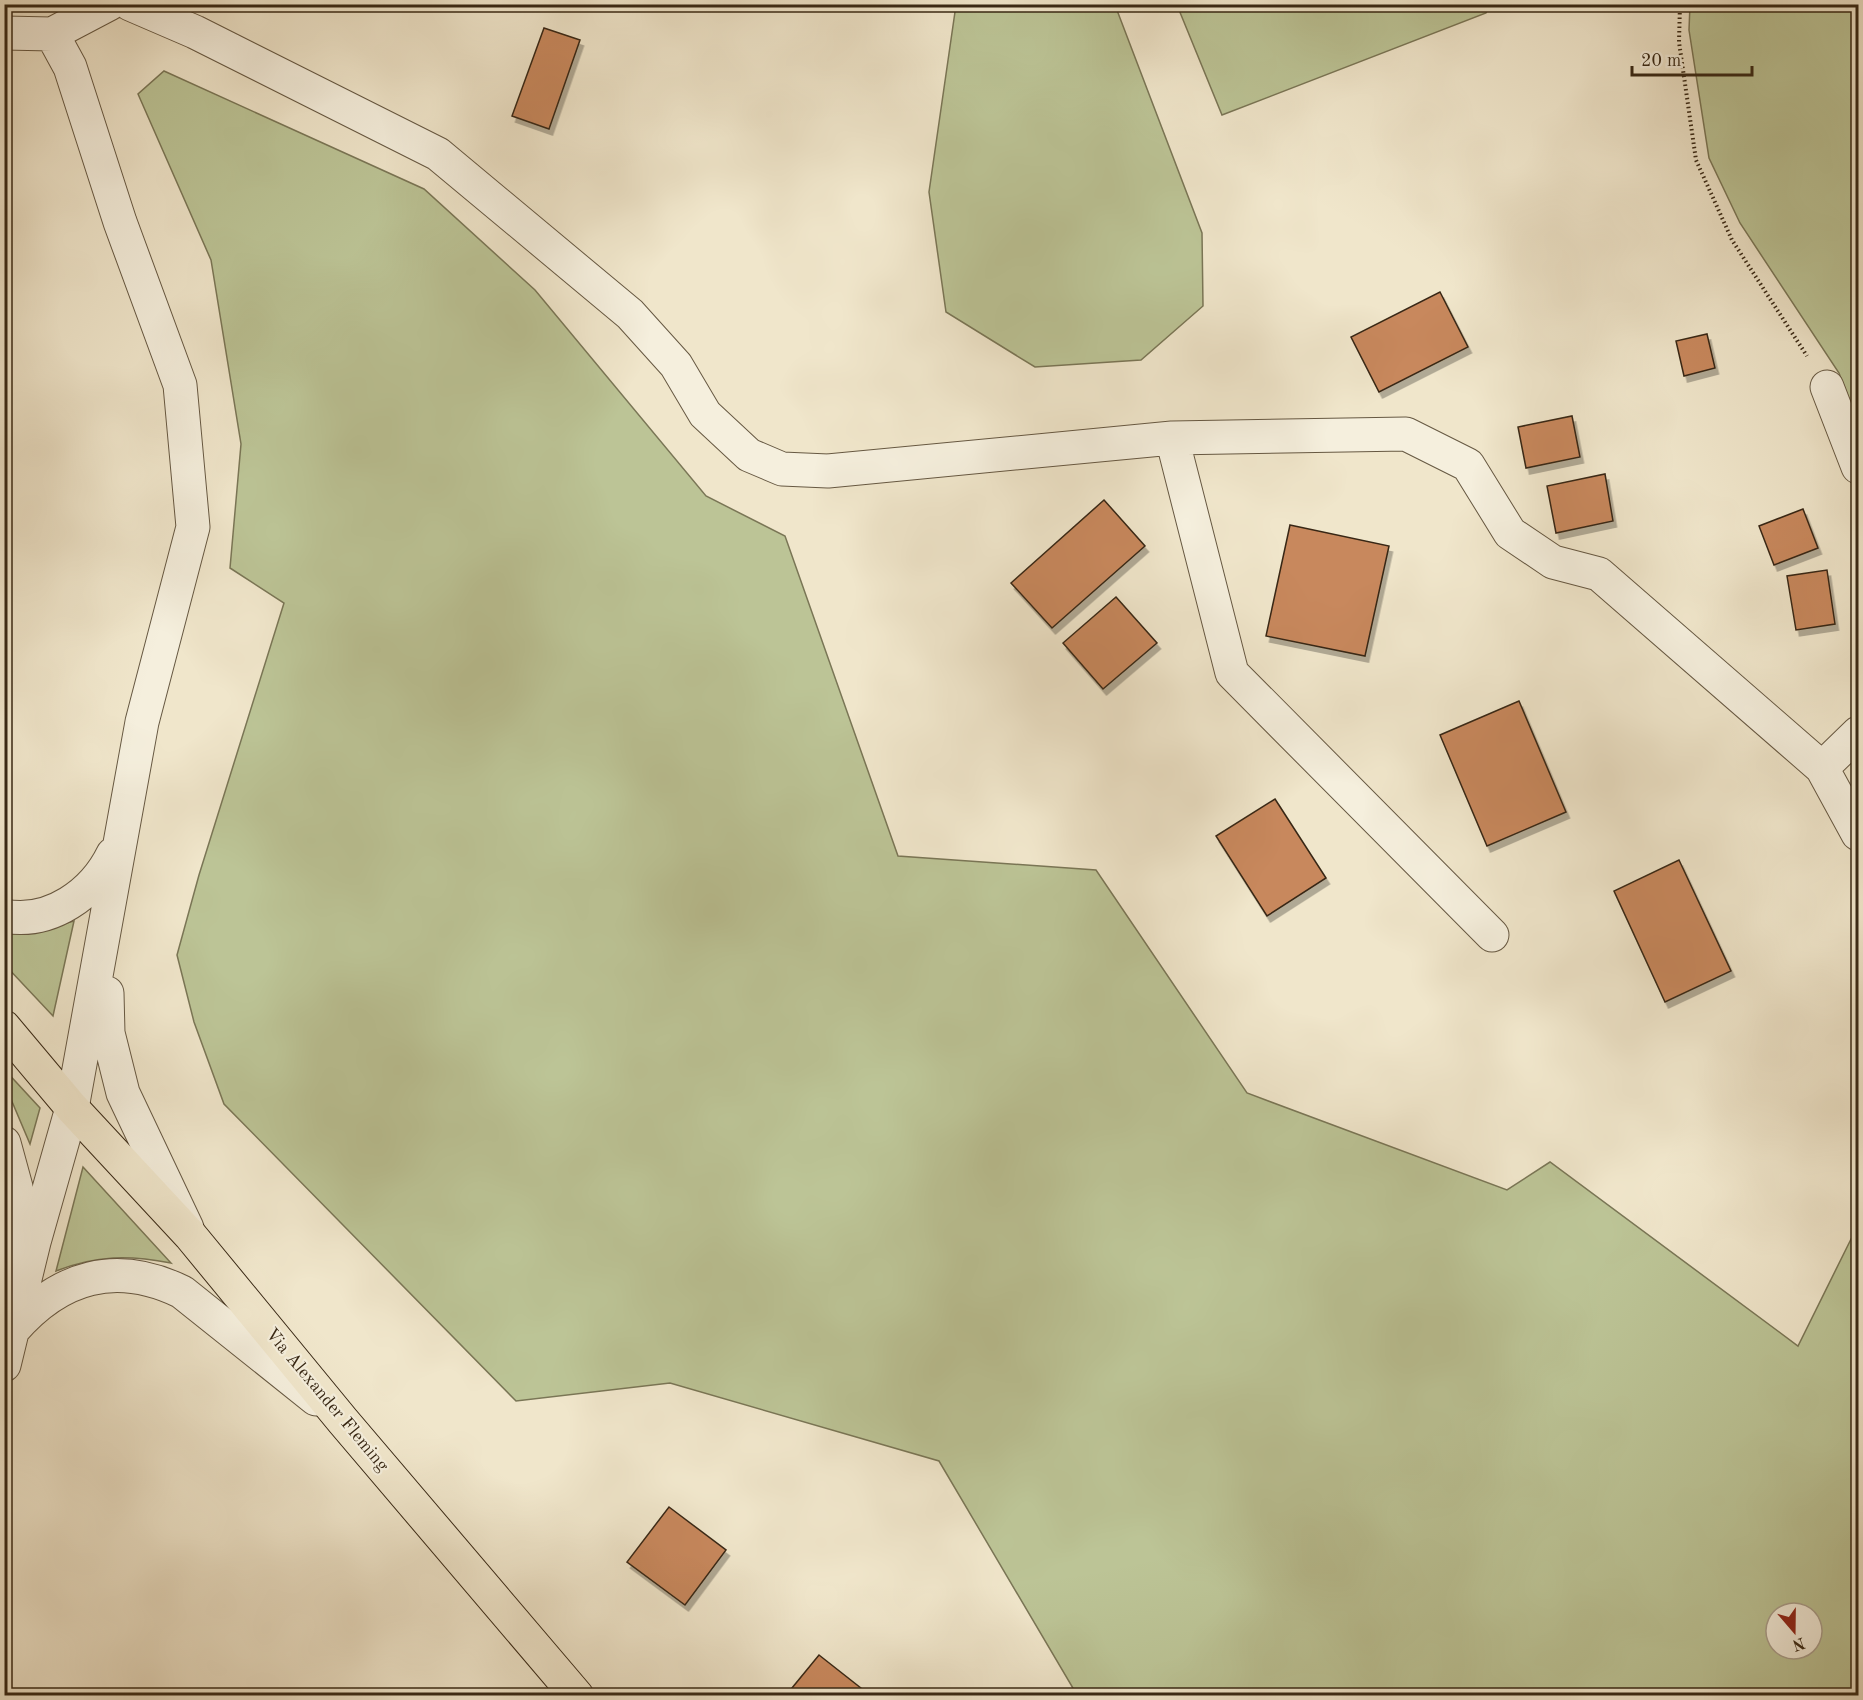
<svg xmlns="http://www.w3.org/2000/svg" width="1863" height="1700" viewBox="0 0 1863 1700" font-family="'Old Standard TT',serif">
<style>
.green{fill:#bcc496;stroke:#7a7656;stroke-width:1.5;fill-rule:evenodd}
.building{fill:#c8885d;stroke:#382815;stroke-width:1.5;filter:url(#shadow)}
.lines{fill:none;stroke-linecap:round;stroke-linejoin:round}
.minor-casing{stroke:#665842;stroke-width:35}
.major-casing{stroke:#382815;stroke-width:35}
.path{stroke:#382815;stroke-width:4;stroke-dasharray:1.5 3;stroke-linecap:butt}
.minor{stroke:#f5efdd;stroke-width:33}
.major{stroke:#f0e6cb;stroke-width:33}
.labels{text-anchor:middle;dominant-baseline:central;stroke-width:4.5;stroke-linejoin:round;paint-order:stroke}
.street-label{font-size:18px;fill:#382815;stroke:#f5efdd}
</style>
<defs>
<filter id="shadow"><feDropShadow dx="3.5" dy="6" stdDeviation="0" flood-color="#0004"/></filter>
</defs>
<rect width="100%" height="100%" fill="#f0e6cb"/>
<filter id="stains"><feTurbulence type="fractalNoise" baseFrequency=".00333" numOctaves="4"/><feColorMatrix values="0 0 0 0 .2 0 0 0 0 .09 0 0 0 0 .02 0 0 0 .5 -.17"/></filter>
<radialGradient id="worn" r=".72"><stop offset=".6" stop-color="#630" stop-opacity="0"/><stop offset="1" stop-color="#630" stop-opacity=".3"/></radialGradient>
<path class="green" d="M956,5H1115L1202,233L1203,306L1141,360L1035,367L946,312L929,192Z
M1177,5H1490L1486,13L1222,115Z
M1690,5H1858V422L1839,373L1740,223L1709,158L1689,30Z
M164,71L424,189L535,290L706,496L785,536L898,856L1096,870L1247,1093L1507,1190L1550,1162L1798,1346L1858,1225V1695H1077L939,1461L670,1383L516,1401L224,1104L194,1022L177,955L199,875L284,603L230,568L241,444L211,260L138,94ZM1776,1613H1812V1649H1776Z
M74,921L53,1016L5,965V933H27Z
M4,1069L40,1108L30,1144L5,1085Z
M83,1167L171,1263C129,1255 97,1255 56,1271Z"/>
<path class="building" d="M544,28L580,40L549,129L512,116Z
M1440,292L1468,347L1379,392L1351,337Z
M1707,334L1715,368L1684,376L1676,341Z
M1572,416L1580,457L1526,468L1518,427Z
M1605,474L1613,521L1556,533L1547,486Z
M1104,500L1145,546L1052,628L1011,583Z
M1803,509L1818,548L1774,565L1759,526Z
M1290,525L1389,546L1365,656L1266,636Z
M1827,570L1835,624L1796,630L1787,576Z
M1116,597L1157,643L1103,689L1063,643Z
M1519,701L1566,812L1487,846L1440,735Z
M1275,799L1326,878L1267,916L1216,836Z
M1679,860L1731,971L1665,1002L1614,891Z
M669,1507L726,1550L685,1605L627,1562Z
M819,1655L871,1696H802L792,1688Z"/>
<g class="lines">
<g class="minor-casing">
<path id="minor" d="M130,4L195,32L438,154L630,314L676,365L705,414L749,455L782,469L828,471L1172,438L1406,434L1468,465L1510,533L1553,562L1599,574L1822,768L1858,834
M4,33L52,34L109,4
M1827,387L1858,467
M1172,438L1232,673L1492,935
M1822,768L1858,733
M4,916C51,925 94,893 113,854
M107,993L108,1033L123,1093L187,1228
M4,1143L16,1187L15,1265
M13,1330C60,1276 116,1260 182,1292L316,1399
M4,1365L34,1242L72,1108L142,722L193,527L180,385L120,222L70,67L52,34"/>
</g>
<g class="major-casing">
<path id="major" d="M4,1027L72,1108L190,1235L343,1421L577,1696"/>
</g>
<path class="path" d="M1680,4L1679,42L1696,160L1732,240L1807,356"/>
<use href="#minor" class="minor"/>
<use href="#major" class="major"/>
</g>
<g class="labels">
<g class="street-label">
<text transform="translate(327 1400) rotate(50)">Via Alexander Fleming</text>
</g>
</g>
<rect width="1863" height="1700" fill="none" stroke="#f0e6cb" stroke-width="24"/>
<rect x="6" y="6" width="1851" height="1688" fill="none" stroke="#382815" stroke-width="3"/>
<rect x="12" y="12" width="1839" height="1676" fill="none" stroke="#382815" stroke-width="1.5"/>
<g transform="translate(1794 1631) rotate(160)"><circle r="28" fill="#f5efdd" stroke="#a99f8d" stroke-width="1.5"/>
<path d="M0-4.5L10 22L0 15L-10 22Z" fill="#8f2418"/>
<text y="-9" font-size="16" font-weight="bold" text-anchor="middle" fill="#382815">N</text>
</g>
<path d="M1632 66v9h120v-9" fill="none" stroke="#382815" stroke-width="3"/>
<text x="1641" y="66" font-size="18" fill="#382815" stroke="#f5efdd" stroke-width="4.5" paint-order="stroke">20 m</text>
<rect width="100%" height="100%" filter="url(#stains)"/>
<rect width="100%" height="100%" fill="url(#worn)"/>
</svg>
